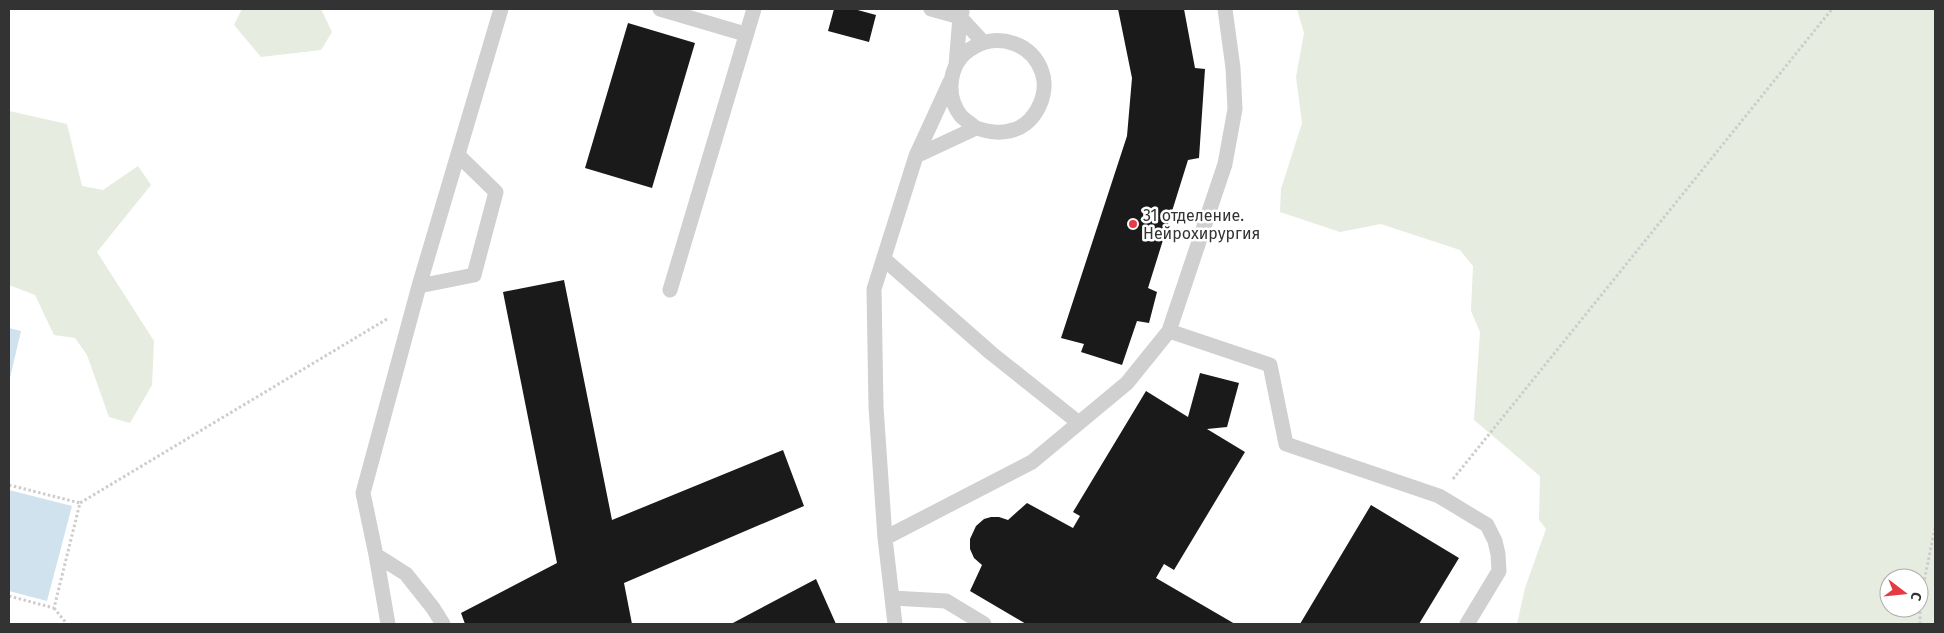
<svg xmlns="http://www.w3.org/2000/svg" width="1944" height="633" viewBox="0 0 1944 633" font-family="'Fira Sans',sans-serif">
<style>
.green{fill:#e6ecdf;fill-rule:evenodd}
.water{fill:#cfe2ee}
.building{fill:#1a1a1a}
.lines{fill:none;stroke-linecap:round;stroke-linejoin:round}
.path{stroke:#cdcdcd;stroke-width:3;stroke-dasharray:2.5 2.5;stroke-linecap:butt}
.service{stroke:#d0d0d0;stroke-width:15}
.poi-dot{fill:#e63946;stroke:#fff;stroke-width:2}
.labels{text-anchor:middle;dominant-baseline:central;stroke-width:5;stroke-linejoin:round;paint-order:stroke}
.poi-label{font-size:16px;fill:#333;stroke:#fff;text-anchor:start}
</style>
<rect width="100%" height="100%" fill="#fff"/>
<path class="green" d="M242,9H321L332,32L321,50L261,57L234,25Z
M1297,9H1935V624H1517L1525,588L1546,529L1539,520L1540,476L1474,420L1480,332L1471,311L1473,266L1460,250L1381,224L1340,232L1280,212L1281,189L1302,123L1296,77L1304,33ZM1889,578H1919V608H1889Z
M9,111L67,124L82,186L103,190L138,166L151,185L97,252L154,341L152,385L130,423L109,417L87,355L75,338L54,335L35,295L9,285Z"/>
<path class="water" d="M9,328L21,331L9,382Z
M9,490L72,506L47,601L9,591Z"/>
<path class="building" d="M834,9H854L876,15L869,42L828,31Z
M1118,9H1184L1195,68L1205,69L1199,158L1188,160L1148,288L1157,292L1149,323L1137,321L1122,365L1081,352L1084,344L1061,338L1127,136L1132,78Z
M628,23L695,43L652,188L585,168Z
M564,280L612,520L783,450L804,506L624,583L632,624H465L461,613L557,563L503,292Z
M1200,373L1239,383L1227,427L1207,429L1245,452L1174,570L1164,564L1156,578L1235,624H1026L970,591L982,565L974,558L970,549V539L976,526L984,519L991,517H999L1008,520L1027,503L1073,528L1080,516L1073,512L1146,391L1188,417Z
M1371,505L1459,558L1419,624H1300Z
M816,579L836,624H731Z"/>
<g class="lines">
<path class="path" d="M1453,479L1832,9
M9,485L80,503
M9,596L54,608L80,503L387,319
M54,608L67,624
M1920,624V601L1935,528"/>
<path class="service" d="M660,9L745,34
M931,9L960,17L983,42
M956,65L960,17L962,12
M916,156L950,82
M884,259L991,353L1079,423
M419,286L474,275L496,192L458,155
M670,290L754,9
M1169,331L1270,365L1286,444L1439,496L1487,525L1495,541L1498,554L1499,571L1467,624
M885,538L1032,462L1127,383L1169,331L1225,164L1235,109L1233,68L1225,9
M376,555L406,574L433,608L443,624
M892,598L946,601L984,624
M388,624L376,555L363,493L419,286L501,9
M895,624L885,538L876,407L874,289L916,156L976,128C987,131 997,134 1009,131C1034,127 1050,95 1042,72C1032,43 999,33 974,47C949,60 944,94 961,116C965,120 971,124 976,128"/>
</g>
<circle class="poi-dot" cx="1133" cy="224" r="5"/>
<g class="labels">
<g class="poi-label">
<text x="1143" y="215">31 отделение.<tspan x="1143" dy="18">Нейрохирургия</tspan></text>
</g>
</g>
<rect width="1944" height="633" fill="none" stroke="#333333" stroke-width="20"/>
<g transform="translate(1904 593) rotate(106)"><circle r="24" fill="#ffffff" stroke="#adadad"/>
<path d="M0-4L9 19L0 12L-9 19Z" fill="#e63946"/>
<text y="-8" font-size="14" font-weight="bold" text-anchor="middle" fill="#333333">С</text>
</g>
</svg>
